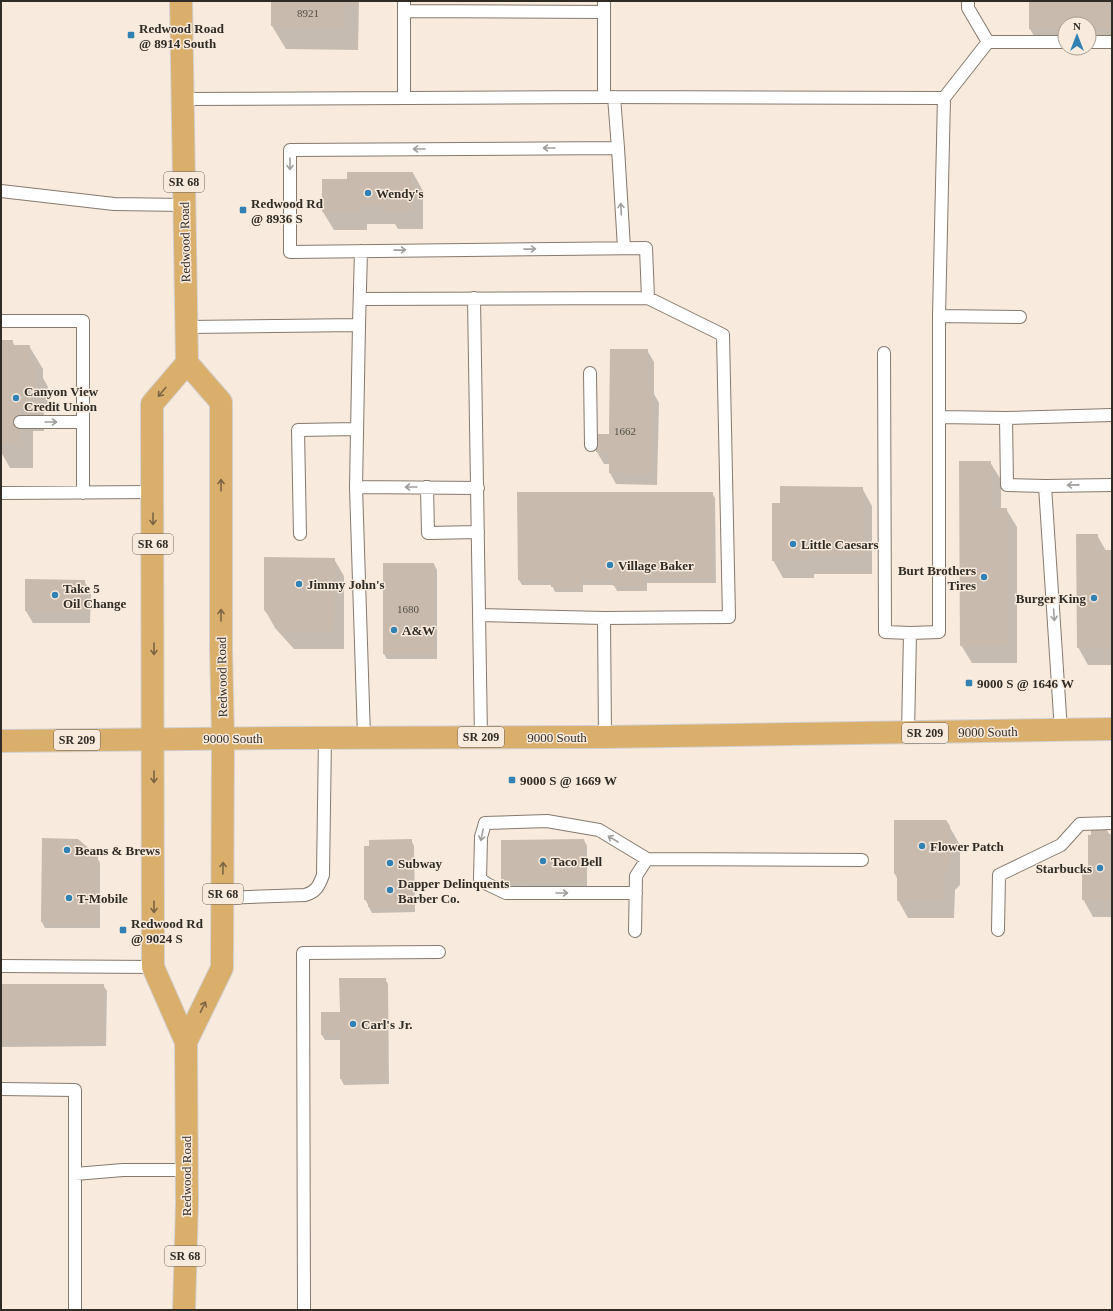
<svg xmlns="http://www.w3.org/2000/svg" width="1113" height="1311" viewBox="0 0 1113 1311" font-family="'Times New Roman',serif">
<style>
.shadow{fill:#0003}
.building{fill:#c8bbad}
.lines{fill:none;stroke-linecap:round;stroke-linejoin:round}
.lane-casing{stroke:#867a6e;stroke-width:14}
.primary-casing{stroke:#d1d0cf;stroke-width:24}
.lane{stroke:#fff;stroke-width:12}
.primary{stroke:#daaf6b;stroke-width:22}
.oneway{stroke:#a2a09d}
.oneway2{stroke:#7c6644}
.poi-dot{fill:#3181b3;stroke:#f8eadc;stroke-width:1.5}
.labels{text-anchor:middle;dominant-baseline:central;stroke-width:3;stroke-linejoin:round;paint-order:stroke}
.number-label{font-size:11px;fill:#564f47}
.shield{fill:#f8eadc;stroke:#6c645c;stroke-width:1}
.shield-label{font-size:12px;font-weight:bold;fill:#302b25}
.poi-label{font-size:13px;font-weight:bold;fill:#302b25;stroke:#f8eadc;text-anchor:start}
.street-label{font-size:13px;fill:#302b25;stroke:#f8eadc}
</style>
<rect width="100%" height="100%" fill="#f8eadc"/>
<path class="shadow" d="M272,1H359L358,50L286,49L272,26Z
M1030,1H1112V47H1089V24H1065V47H1040L1030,29Z
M413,173L423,191V229H398L395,224H367V230H334L323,212V180H348Z
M12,341L15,346H29L43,369V378L48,387V411H44V431H33V468H10L1,452V346Z
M647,350L654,362V394L659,403L657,485L616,484L610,473V464H604L597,452L610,435Z
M990,462L1001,480V509H1006L1017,527V663H972L961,645Z
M862,488L872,506V574H814V578H783L773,560L781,504Z
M712,493L715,498L716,583H647V591H617L614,585H583V592H555L552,585H522L519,580Z
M1097,535L1106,551H1112V665H1088L1078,647Z
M334,559L344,576V649H294L275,628L265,610Z
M434,564L437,570V659H387L384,654Z
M26,580L84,581L91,592L90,623H33L26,611Z
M949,826L960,845V885L955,890L954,918H908L898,900V880L895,874Z
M1106,829L1110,835H1112V917H1093L1083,899L1089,867Z
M411,840L414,846L415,912L372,913L365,899L370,847Z
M584,840L587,846V887L505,888L502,882Z
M97,857L100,863V928H45L42,922Z
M385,979L388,984L389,1084L344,1085L341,1079V1040H325L322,1035L341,1013Z
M1,985H103L107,991L106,1046L1,1047Z"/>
<path class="building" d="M271,1H345V26H271Z
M1029,1H1112V29H1089V24H1065V29H1029Z
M347,172H413V211H386V206H357V212H322V179H347Z
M1,340H13V345H30V362H35V388H31V408H20V444H1Z
M610,349H648L647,389L652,390L651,474L609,473V452H596V434H609Z
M959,461H991V508H1007L1008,646H960Z
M780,486L863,487V556H804V561H772V503H780Z
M517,492H713V578H644V586H613V579H581V587H551V580H518Z
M1076,534H1098V550H1112V647L1077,648Z
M264,557L335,558L334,632L283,631L264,610Z
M383,563H434V654H383Z
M25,579L85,580L84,611H25Z
M894,820H946L950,826V867L945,872V901H897V874H894Z
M1091,828H1106V834H1112V900H1082V866H1088V835H1091Z
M42,838L78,839L98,856L97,922H41Z
M412,839V907H368V900H364V846H369V840Z
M584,839L585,881L501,882V840Z
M339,978H386V1079H340V1035H321V1012H340Z
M1,984H104L103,1041H1Z"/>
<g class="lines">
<g class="lane-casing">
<path id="lane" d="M404,1V98
M604,1V97
M968,1V8L988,42
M404,11L604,12
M1089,42H1112
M614,97L618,148
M944,98L988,42H1065
M182,99L604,97L944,98L939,316L1020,317
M1,191L114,204L184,205
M474,298L481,737
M360,299L648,298
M939,316V417
M1,321H83V493
M359,325L361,251
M187,327L359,325L356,487L364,737
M884,353L885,632L910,633
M590,373L591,445
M1006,418L1007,485L1045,486
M20,422H83
M356,487L478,488
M427,487L428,533L478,532
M1,493L153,492
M300,534L298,430L357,429
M479,615L604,618L729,617L723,335L648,298L646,248L290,252V150L618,148L624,248
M604,618L605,737
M1061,731L1045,486L1112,485
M908,733L910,633L939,632V417L1006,418L1112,415
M636,893H506L487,884L480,879L481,837L485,823L547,821L599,830L647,859
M223,898L305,895C316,892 319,886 323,875L325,738
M998,930L999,875L1061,845L1080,824L1112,823
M635,931L636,876L647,859L862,860
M1,966L153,967
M1,1089L75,1090V1174
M75,1310V1174L123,1170H186
M304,1310L303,953L439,952"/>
</g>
<g class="primary-casing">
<path id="primary" d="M181,1L187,363L221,402V648L223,738L222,968L186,1042
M1,741L284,738L605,737L1112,729
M184,1310L187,1202L186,1042L153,967L152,404L187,363"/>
</g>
<use href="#lane" class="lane"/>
<use href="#primary" class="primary"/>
</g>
<defs><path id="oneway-shaft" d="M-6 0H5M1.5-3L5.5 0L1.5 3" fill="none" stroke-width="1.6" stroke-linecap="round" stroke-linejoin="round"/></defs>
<g class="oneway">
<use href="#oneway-shaft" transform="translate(549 148) rotate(180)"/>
<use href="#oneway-shaft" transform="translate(419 149) rotate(180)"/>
<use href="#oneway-shaft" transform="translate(290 164) rotate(90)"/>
<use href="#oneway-shaft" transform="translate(621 209) rotate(-93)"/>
<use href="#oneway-shaft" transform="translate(530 249) rotate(-1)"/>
<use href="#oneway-shaft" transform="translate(400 250) rotate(-1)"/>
<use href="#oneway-shaft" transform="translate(51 422)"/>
<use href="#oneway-shaft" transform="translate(1073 485) rotate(179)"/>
<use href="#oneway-shaft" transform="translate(411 487) rotate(180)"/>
<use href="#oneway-shaft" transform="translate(1054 615) rotate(86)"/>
<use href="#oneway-shaft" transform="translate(482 835) rotate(101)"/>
<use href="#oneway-shaft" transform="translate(613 839) rotate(-150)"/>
<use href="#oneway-shaft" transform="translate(562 893)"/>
</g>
<g class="oneway2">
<use href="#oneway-shaft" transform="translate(162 392) rotate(130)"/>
<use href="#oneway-shaft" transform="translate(221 485) rotate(-90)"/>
<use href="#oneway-shaft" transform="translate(153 519) rotate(90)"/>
<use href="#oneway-shaft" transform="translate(221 615) rotate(-90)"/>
<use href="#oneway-shaft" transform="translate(154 649) rotate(90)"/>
<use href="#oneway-shaft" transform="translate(154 777) rotate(90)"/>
<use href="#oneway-shaft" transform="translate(223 868) rotate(-89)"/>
<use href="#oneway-shaft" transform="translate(154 907) rotate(90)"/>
<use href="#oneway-shaft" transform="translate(203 1007) rotate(-64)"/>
</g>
<g class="poi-dot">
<rect x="127" y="31" width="8" height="8" rx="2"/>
<circle cx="368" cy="193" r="4"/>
<rect x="239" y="206" width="8" height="8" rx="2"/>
<circle cx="16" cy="398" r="4"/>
<circle cx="793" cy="544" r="4"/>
<circle cx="610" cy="565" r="4"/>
<circle cx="984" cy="577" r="4"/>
<circle cx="299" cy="584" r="4"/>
<circle cx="55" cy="595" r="4"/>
<circle cx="1094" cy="598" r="4"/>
<circle cx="394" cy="630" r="4"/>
<rect x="965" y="679" width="8" height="8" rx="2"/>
<rect x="508" y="776" width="8" height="8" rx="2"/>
<circle cx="922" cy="846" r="4"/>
<circle cx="67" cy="850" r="4"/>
<circle cx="543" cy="861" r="4"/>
<circle cx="390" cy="863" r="4"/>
<circle cx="1100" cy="868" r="4"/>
<circle cx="390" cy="890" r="4"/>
<circle cx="69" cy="898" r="4"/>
<rect x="119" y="926" width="8" height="8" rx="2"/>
<circle cx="353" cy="1024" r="4"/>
</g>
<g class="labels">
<g class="number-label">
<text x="308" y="13">8921</text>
<text x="625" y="431">1662</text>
<text x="408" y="609">1680</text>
</g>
<g class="shield">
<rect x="164" y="172" width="40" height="20" rx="3"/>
<rect x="133" y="534" width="40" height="20" rx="3"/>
<rect x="902" y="723" width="46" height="20" rx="3"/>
<rect x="458" y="727" width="46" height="20" rx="3"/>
<rect x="54" y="730" width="46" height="20" rx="3"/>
<rect x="203" y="884" width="40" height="20" rx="3"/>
<rect x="165" y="1246" width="40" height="20" rx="3"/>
</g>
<g class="shield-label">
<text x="184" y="182">SR 68</text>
<text x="153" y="544">SR 68</text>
<text x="925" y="733">SR 209</text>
<text x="481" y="737">SR 209</text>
<text x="77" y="740">SR 209</text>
<text x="223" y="894">SR 68</text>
<text x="185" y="1256">SR 68</text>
</g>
<g class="poi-label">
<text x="139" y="28">Redwood Road<tspan x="139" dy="15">@ 8914 South</tspan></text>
<text x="376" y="193">Wendy's</text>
<text x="251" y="203">Redwood Rd<tspan x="251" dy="15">@ 8936 S</tspan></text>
<text x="24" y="391">Canyon View<tspan x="24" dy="15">Credit Union</tspan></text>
<text x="801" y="544">Little Caesars</text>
<text x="618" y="565">Village Baker</text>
<text x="976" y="570" text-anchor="end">Burt Brothers<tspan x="976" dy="15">Tires</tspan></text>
<text x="307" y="584">Jimmy John's</text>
<text x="63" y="588">Take 5<tspan x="63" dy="15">Oil Change</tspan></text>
<text x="1086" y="598" text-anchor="end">Burger King</text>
<text x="402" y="630">A&amp;W</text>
<text x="977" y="683">9000 S @ 1646 W</text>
<text x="520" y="780">9000 S @ 1669 W</text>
<text x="930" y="846">Flower Patch</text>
<text x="75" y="850">Beans &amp; Brews</text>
<text x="551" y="861">Taco Bell</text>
<text x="398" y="863">Subway</text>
<text x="1092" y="868" text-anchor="end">Starbucks</text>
<text x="398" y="883">Dapper Delinquents<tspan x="398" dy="15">Barber Co.</tspan></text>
<text x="77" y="898">T-Mobile</text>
<text x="131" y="923">Redwood Rd<tspan x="131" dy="15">@ 9024 S</tspan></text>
<text x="361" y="1024">Carl's Jr.</text>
</g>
<g class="street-label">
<text transform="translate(185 242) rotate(-91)">Redwood Road</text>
<text transform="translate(222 677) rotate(-91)">Redwood Road</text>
<text transform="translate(988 732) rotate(-1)">9000 South</text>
<text x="557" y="737">9000 South</text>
<text x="233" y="738">9000 South</text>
<text transform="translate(186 1176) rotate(-90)">Redwood Road</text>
</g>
</g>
<rect width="1113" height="1311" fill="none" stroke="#302b25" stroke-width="4"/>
<g transform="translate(1077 36)"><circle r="19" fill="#f8eadc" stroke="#a89e93"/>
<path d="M0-3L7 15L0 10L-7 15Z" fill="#3181b3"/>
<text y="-6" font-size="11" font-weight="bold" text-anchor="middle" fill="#302b25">N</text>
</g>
</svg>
